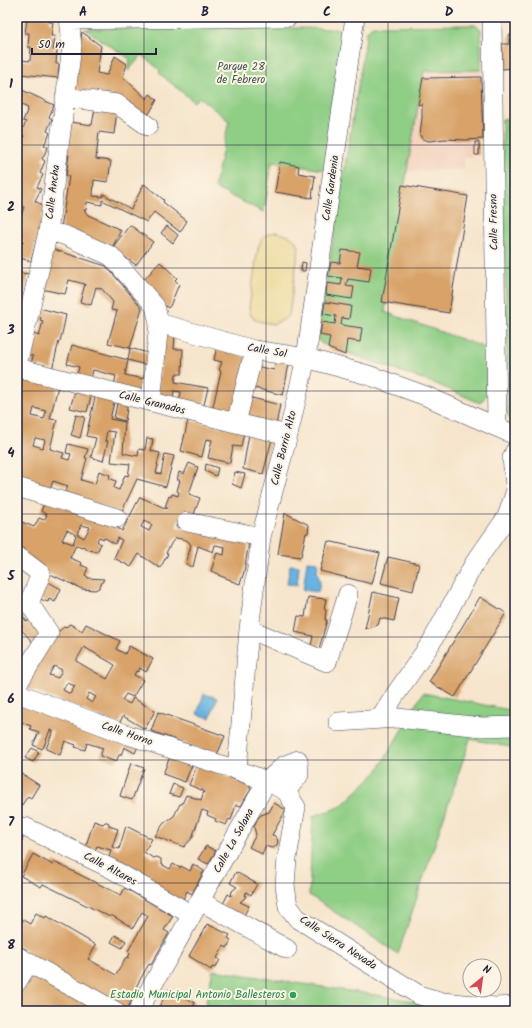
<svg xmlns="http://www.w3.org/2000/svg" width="532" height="1028" viewBox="0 0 532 1028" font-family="Kalam,sans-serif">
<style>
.built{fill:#f3d4bf}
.green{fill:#8fce85;stroke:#587860}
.sand{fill:#eeda9e;stroke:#887e6c}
.water{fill:#68b3e1;stroke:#456a8e}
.building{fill:#d8a267;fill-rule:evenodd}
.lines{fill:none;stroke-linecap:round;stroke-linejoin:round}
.minor-casing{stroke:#423f51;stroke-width:20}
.minor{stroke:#fff;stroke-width:19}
.grid{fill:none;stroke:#22223b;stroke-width:1;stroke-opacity:0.55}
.leisure-dot{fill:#2e9e5b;stroke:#fcf5e5;stroke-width:1.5}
.labels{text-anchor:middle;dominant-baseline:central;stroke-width:4;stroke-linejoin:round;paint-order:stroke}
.park-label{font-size:11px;fill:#435651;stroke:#fcf5e5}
.street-label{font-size:11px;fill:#22223b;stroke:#fcf5e5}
.leisure-label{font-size:11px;fill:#27864d;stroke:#fcf5e5;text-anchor:end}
.neatline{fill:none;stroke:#22223b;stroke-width:1.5}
.grid-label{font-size:13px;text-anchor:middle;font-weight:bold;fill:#22223b}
</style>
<rect width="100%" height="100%" fill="#fcf5e5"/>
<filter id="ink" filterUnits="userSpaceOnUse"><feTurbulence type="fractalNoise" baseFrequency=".025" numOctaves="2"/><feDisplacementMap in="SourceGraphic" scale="8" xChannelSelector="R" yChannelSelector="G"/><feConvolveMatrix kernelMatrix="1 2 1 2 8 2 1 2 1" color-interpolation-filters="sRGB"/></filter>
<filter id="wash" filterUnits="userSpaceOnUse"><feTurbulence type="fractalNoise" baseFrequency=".012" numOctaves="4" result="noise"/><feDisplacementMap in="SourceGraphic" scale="16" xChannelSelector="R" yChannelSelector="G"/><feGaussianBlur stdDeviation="0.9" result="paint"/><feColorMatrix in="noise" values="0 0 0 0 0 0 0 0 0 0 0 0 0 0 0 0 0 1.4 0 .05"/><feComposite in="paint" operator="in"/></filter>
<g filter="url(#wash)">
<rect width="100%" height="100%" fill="#f6e5cc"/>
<path class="built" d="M481,70L483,139H471L472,157H464V169L407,171L424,71Z"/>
<path class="green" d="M475,25L481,29V70L424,71L407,171L385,312L486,348L488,393L480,403L436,384L322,344L317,338L367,31L372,26Z
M294,28L339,29L344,35L325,170L272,162L264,212L214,188L229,121L199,97L194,102L159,73L160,70L142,55L128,71L130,59L85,29Z
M515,118V421L510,419L507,414V361L502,119Z
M423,693L515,711V748L470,739L398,954L309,895L313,816L340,807L377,772Z
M213,970L472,1010V1011H204Z"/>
<path class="sand" d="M276,232C288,236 293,235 299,247L289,315L283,320L273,324L258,321L251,316L249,308L258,248C262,237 264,234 276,232Z"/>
<path class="water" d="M307,561L318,562L317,572L320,582L318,592L303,590Z
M290,565L299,566L297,585L287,584Z
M204,694L217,698L210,718L197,714Z"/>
<g id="blocks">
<path class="building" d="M23,17H50L49,22H53L51,36H55L53,50H57L56,64H59L58,78L20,74L22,60L30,61L31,47H28L29,33H25L27,19H23Z
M82,32L101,46L97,73L107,75L115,56L127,64L123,77L147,99L150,94L157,100L146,119L73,93Z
M509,35H515V68L502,69V44H509Z
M481,77L483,139L466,140L445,139L429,141L422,139L420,135L422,118V104L418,105L423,78Z
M20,89L54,105L49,117L52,119L47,131L50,133L44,145L48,147L42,159L45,161L40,173L43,175L37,187L41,189L35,201L44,206L39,231L31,261L19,258L18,265L17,240L23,242V240L17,238V214L21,216L24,207L17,204V169L19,164L17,163V160L22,150L18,149L24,136L20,134L26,122L23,121L28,108L17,103V96Z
M95,108L117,111L114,134L99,132L96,159L111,161L108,182L94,180L93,196L103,197V194L131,209L144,184L164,200L163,202L187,221L180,232L154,212L147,222L102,200V205L87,202L86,210H84L88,215L121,230L112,248L130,225L153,242L136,265L112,248L61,228L69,176H66L69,155H66L70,122L92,125Z
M475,142H479V155H475Z
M280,162L299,166L298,173L315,176L312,198L275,192Z
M402,185L468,196L449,313L382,302Z
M167,226L178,235L173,243L161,233Z
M49,248L106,266L142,308L130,348L148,353L146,365L128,360L130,348L108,343L117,311L111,310L113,302L102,289L96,287L91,305L80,302L85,284L69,280L65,294L41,289Z
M342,250L360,252L357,266L371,268L369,282L348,279L346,286L354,287L352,299L326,295L327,283L341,285L342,278L328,276L331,262L340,263Z
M160,262L177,278L175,280L179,284L170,306L168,308L141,283Z
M302,262L306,263L305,271H301Z
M17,271L25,274V273L29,274L18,321Z
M325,302L351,306L349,319L342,318L341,325L362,328L360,342L347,340L345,355L328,348L330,337L320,335L322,322L335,324L336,316L323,314Z
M39,308L66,315L62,334L60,341H59L52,370L31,364L33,356L26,354L31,333L39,336L43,321L40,320L41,317L37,316Z
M164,333L175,335L174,349H183L182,374H176L175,382L208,388L203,409L179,403L181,392L174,391L173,402L157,398Z
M72,345L128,360L125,375L144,379L143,399L114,385L116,376L93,370L91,379L77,375L79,367L67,364Z
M217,346L247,357L234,416L212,411L221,371L219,370L222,362L214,360Z
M276,361L289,364L283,395L250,387L255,366L274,370Z
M22,377L58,386L50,419L57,420L50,449L64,453L62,458L69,460L71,454L66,453L68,444L88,449L85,458H87L81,480L95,484L99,471L110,475L109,478L116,481L114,488L119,490L125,475L128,476L130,464L111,462L115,432L107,431L105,441H108L103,461L91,457L96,438L86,436L96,393L115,398L110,419L125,422L123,453L138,456L139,449L145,450L147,438L153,439L151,451L160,453L157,465H158L156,473L161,474L165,454L174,456L166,487L137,479L121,513L65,494L68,486L53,481L50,489L17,479V405ZM34,408L46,411L44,419L32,416ZM35,438L45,440L43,448L33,445Z
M76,388L92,392L87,412L70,408Z
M248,397L280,405L276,425L243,418Z
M118,399L128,402L125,421L114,418Z
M76,415L85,417L80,438L71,435L74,427H73Z
M188,420L244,432L241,447L233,446L230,463L208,458L212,440L206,439L202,457L181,451Z
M249,434L272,439L263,474L243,469Z
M189,463L198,467L189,494L200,498L194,514L179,519L176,527L249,542L244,572L240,584L231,581V580L218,575L219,574L211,571L217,553L224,555L225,547L215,545L213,552L198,546L193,567L186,564L191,545L189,542L186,540L176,538L172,542L166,553L168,554L160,568L139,554L131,567L114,558L122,540L118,538L115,544L105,538L104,539L99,537L97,541L101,544L97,552L86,549L83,546L82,547L76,545L70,558L82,563L81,565L88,568L85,575L88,577V578L104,579L99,588L95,590L82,589L48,573L17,549V520L34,527L39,518L44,520L47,515L41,511L45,501L112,524L122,531L140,497L167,509L168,507H165L169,496L171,497L172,494L178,496L179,492L177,491L180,480H177L179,472L184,474ZM144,521L152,525L149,531L141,527ZM81,525L90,527L84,538L77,534ZM67,530L76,535L73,544L62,540Z
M206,464L218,468L216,476L205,471Z
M235,472L245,474L241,488L232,484Z
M285,513L309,525L308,533H306L301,557L278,554Z
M328,541L380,553L372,584L320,571Z
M388,557L419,564L413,591L381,583Z
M45,580L61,589L55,602L49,599L48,602L37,598Z
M373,592L399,598L394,621L380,618L378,625L365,629Z
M308,597L326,599L324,609L326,610L325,620H327L319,649L311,646L313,636L295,632L298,616L305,617Z
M480,597L506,613L455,697L429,682Z
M17,602L22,609L19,611L27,622L30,619L41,632L35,645L20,628L22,626L20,623L17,626Z
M70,624L82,631L86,624L120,641L116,649L125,654L129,646L153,659L146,672L140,668L138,672L136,671L134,675L143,680L133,697L126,694L122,700L130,704L133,698L155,711L145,729L123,716L119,724L21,686L58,632L65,626L66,627ZM84,647L115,665L107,679L76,661ZM54,666L62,670L58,678L49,675ZM67,683L75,686L70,694L63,690ZM89,693L96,697L92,703L86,699Z
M17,699L140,742L135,753L124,747L121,755H119L116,762L100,756L103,748L87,743L85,750L75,747L76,745L65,741L60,755L46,749L53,731L50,730L44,746L42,749L33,745L39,732L30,729L31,726L21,722L20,720L17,728Z
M158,712L225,736L217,755L151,731Z
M32,748L39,752L33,762L25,758Z
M171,754L193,763L185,782L163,774Z
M131,763L144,768L132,800L120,796Z
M197,765L249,785L250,786L251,789L241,806L236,805L231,820L229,819L226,825L215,821L216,819L207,815L208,812L202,810L192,838L184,847L155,836L164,823L174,816L180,804H182L186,795L201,800L204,791L189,785Z
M17,771L39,785L31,798L28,796L17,812Z
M173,784L183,788L179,797L169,794Z
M274,803L286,810L272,835L275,836L278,840L277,845L273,848L268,847L266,845L262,854L249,847L256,835L254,827L257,819L261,815L269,812Z
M94,821L103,824L105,822H107L109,823V826L118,829L112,847L119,849L126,826L152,839L144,852L153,858L157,857L161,859V864L170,869L173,864L180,868L181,866L190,871L193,864L204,871L192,894L187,891L181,903L108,862L111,850L97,846L95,851L85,848Z
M17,835L23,838L17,851Z
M206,846L216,851L208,864L198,859Z
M33,854L53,865L54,862L121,895L125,888L173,916L164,930L169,933L151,965L149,964L146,969L136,987L138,988L126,1011H124L24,955L27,950L17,945V919L18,917L30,924L36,913L45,918L46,916L96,945L88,959L116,975L126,957L128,958L130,953L128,951L148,916L142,912L133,928L111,915L110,917L43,884L41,887L21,876Z
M236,872L257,884L251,895L246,892L245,898L240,902L249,906L243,917L222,906L228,894L231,896L232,891L237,887L230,883Z
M207,924L230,935L228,938L231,940L227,948L224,946L217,958L220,960L215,968L212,967L211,970L189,956Z
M115,935L126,941L122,948L111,942Z
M31,973L99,1011H17V998Z
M169,989L195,1003L191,1011H159L157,1010Z"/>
</g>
</g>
<g filter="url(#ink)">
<use href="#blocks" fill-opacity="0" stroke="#423f51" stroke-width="1"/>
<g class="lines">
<g class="minor-casing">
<path id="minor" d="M492,17L497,427
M69,20L288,17
M65,97L117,104L148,126
M48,232L64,235L111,256L155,306L159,323L254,350L306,358L368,375L426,396L515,435
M17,365L48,232L72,46L69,17
M17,368L236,423L288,435
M151,402L159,323
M236,423L251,363
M515,451L512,458L515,485
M17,487L117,518
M187,522L261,537
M17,556L41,574L29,603L49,633L17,685
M249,629L327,662L348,594
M17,693L128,735L237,770L267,781L286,791L296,807L287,858L285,885L288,906L297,918L419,995L443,1002L495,1007L497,1011
M380,719L395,695L431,643L474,564L507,517L515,493
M338,722L397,718L482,727L515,726
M237,770L249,629L261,537L288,435L306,358L355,17
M25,827L112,869L192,915
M200,901L287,949
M17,956L115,1011
M17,982L29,962
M495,1007L515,1006
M138,1011L267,781L285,765L298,760L299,775L286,791"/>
</g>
<use href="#minor" class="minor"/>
</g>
</g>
<path class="grid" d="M144,17V1011M266,17V1011M388,17V1011M17,145H515M17,268H515M17,391H515M17,514H515M17,637H515M17,760H515M17,883H515"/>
<circle class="leisure-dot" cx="293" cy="995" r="4"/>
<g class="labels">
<g class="park-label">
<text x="241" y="67">Parque 28<tspan x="241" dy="13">de Febrero</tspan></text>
</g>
<g class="street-label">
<text transform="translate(331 188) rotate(-82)">Calle Gardenia</text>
<text transform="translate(53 192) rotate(-83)">Calle Ancha</text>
<text transform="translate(494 222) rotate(-91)">Calle Fresno</text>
<text transform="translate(267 351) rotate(10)">Calle Sol</text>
<text transform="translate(152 403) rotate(14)">Calle Granados</text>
<text transform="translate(284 448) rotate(-76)">Calle Barrio Alto</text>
<text transform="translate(127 734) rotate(19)">Calle Horno</text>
<text transform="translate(234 841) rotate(-61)">Calle La Solana</text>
<text transform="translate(110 869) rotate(28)">Calle Altares</text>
<text transform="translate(338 943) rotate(33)">Calle Sierra Nevada</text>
</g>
<g class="leisure-label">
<text x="285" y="995">Estadio Municipal Antonio Ballesteros</text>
</g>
</g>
<rect width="532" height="1028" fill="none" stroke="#fcf5e5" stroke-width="44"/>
<g transform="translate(482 978) rotate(29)"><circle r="19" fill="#fcf5e5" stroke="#a5a1a1"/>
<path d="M0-3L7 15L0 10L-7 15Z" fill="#d1495b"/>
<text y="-6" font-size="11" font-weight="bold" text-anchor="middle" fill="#22223b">N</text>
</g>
<path d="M32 48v6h124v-6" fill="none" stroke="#22223b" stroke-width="2"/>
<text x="38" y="48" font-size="12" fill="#22223b" stroke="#fcf5e5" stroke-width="3" paint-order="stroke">50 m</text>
<rect x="22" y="22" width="488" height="984" class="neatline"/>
<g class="grid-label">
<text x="83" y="16">A</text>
<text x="205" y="16">B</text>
<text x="327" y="16">C</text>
<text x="449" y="16">D</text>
<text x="11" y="88">1</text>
<text x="11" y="211">2</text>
<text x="11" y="334">3</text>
<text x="11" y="457">4</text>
<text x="11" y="580">5</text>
<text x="11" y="703">6</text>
<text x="11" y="826">7</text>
<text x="11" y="949">8</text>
</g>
</svg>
